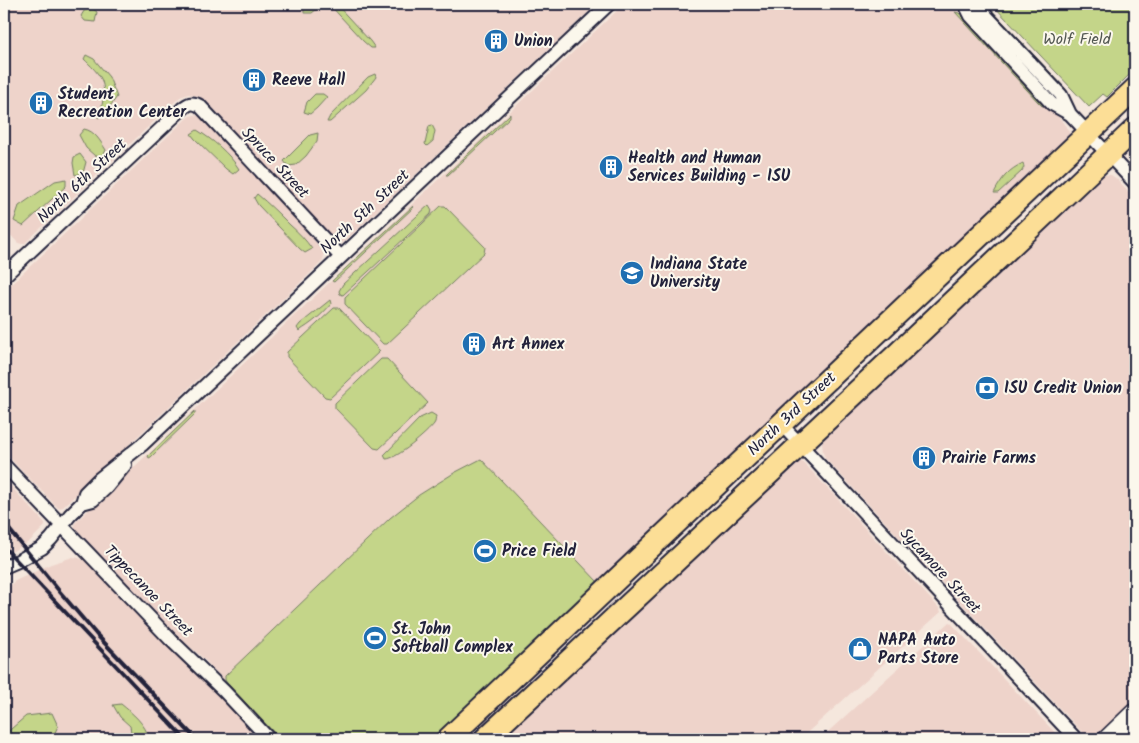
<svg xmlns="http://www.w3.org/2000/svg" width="1139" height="743" viewBox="0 0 1139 743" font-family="Kalam,sans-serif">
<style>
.built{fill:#eed3ca}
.green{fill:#c4d589;stroke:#737c62}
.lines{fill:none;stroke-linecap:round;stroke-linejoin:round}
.minor-casing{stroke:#22223b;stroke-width:16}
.secondary-casing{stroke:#22223b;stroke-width:22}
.trunk-casing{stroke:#22223b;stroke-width:25}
.minor{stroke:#fbf7ec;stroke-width:12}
.secondary{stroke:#fbf7ec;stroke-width:19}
.trunk{stroke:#fcde96;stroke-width:21}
.rail{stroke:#22223b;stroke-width:4}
.labels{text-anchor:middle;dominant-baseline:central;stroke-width:4;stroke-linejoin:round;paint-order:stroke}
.park-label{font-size:16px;fill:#535852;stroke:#fbf7ec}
.poi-label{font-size:16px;font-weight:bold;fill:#22223b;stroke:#fbf7ec;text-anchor:start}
.street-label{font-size:16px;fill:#22223b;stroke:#fbf7ec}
</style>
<rect width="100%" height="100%" fill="#f5e7dd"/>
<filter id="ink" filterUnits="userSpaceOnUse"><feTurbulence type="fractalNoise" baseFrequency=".02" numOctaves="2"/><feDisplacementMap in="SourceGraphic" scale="10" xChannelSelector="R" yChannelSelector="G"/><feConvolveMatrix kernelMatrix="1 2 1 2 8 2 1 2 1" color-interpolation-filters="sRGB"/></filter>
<g filter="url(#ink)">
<path class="built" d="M4,4H597L345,241L340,243H336L333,240L205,100L198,96L189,94L180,97L25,243L22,244L18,243L4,228Z
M624,4H952L1065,124L1069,132V135L1067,138L431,739H280L203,658L181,639L75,528V523Z
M195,115L203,118L322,249L324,254L323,261L63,507L58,508L4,452V291L187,118L190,116Z
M1135,144V168L1129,161L1128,156L1130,149Z
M1102,175H1111L1117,179L1135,199V706L1102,736L1094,737L1088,736L1083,733L826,459L823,453L822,442L825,437L1098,178Z
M800,461L804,463L940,609L941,612L800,739H501L796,462Z
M4,479L45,523V526L29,542L4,556Z
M73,557L79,558L87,562L177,656L214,690L260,739H4V590L15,581L51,564Z
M949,622L951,623L1061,739H820Z"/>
<path class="green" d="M305,4H317V9L312,13H304V5Z
M329,4H336L370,41L375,48H371L363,41Z
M981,4H986L1065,88V90L1061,87Z
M992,4H1135V69L1107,97L1103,94L1089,107Z
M92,8L97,12L95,22L85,21L81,16L84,11Z
M955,12L959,13L1045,105L1042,106L1039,103Z
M86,55L94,59L109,77L117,97L104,114L98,118C102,107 106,93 102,81C99,73 90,65 84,59Z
M375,74L376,77L366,90L330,122H327L330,116L368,77Z
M315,94H323L327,97L317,108L310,114L304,112L307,102Z
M510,114V117L448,175H446Z
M432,125L435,131L433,141L427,146L425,144L429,126Z
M84,129C95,131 100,141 106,150L103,156H95L86,148L79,135Z
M197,130C213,140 229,153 239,169L233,174L226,169L195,139L191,134Z
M318,133L317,141L306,156L296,165L288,166L284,161L310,135Z
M80,154L86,162L83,173L75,175L73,163L74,157Z
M1023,163L1024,167L1022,171L998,193H994C1002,178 1008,170 1023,163Z
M66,179V186L23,226L14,221L19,206L55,181Z
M257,194C269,204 279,214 290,225C298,232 306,240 312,249L305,253L300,249L258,205L254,198Z
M429,205L432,210L431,214L343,295L340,294L339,291L343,284Z
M413,206L414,207L334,282L332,281Z
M441,206H445L485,247L484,253L387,344H383L345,304V297Z
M330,300L331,304C322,315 311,324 299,331L297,328L300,324Z
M334,308H339L380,351L330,398L325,397L287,357V352Z
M381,359H387L428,403L379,449L374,448L335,408V403Z
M195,411V414L151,457L149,458L148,456Z
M431,413L436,416C435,420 436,421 434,424C427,433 397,459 386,459L384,455L420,418Z
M481,459L598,582L431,739H280L227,683L225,680V676L390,518L419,495L454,473Z
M121,704C132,713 146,724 149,739H124L131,732L130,726L120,717L113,705Z
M52,713L58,726L52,739H4V735L26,716Z"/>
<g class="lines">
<g class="minor-casing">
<path id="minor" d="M965,4L971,16L1052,104L1070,114L1135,183
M971,4L979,8L1061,95L1070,114
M4,276L182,109C188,104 192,101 200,106L341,257
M781,424L1076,739
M4,465L171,640L224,691L269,739
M82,503L93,500L107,487L125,465
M4,567L18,561L42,548L51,539L70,515L82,503L85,493L99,479L143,444L609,4"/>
</g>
<g class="secondary-casing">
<path id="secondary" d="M1108,739L1135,713"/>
</g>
<g class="trunk-casing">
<path id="trunk" d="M448,739L1135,89
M485,739L894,357L1135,129"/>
</g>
<use href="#minor" class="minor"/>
<use href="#secondary" class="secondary"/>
<use href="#trunk" class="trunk"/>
<path class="rail" d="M4,523L60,592L96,634L196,739
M4,547L185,739"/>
</g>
</g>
<defs>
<g id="building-disc" transform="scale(1.25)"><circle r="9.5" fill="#1f6fb2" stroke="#fbf7ec"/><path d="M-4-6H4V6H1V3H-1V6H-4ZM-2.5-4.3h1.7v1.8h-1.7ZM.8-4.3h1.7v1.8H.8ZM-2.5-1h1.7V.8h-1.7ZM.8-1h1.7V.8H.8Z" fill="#fff"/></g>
<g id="university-disc" transform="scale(1.25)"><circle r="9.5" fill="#1f6fb2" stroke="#fbf7ec"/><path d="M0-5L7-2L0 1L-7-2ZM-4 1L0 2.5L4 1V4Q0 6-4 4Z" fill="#fff"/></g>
<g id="bank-disc" transform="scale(1.25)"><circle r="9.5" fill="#1f6fb2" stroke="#fbf7ec"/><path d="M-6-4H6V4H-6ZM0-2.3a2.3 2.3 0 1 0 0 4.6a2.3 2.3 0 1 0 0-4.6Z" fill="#fff"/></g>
<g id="stadium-disc" transform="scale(1.25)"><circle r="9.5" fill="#1f6fb2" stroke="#fbf7ec"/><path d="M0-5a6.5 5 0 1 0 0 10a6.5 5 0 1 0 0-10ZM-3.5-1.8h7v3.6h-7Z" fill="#fff"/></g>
<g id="shop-disc" transform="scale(1.25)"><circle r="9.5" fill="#1f6fb2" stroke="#fbf7ec"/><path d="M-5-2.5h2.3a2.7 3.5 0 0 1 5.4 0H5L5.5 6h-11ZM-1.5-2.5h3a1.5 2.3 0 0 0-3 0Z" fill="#fff"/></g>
</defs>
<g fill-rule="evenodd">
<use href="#building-disc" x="496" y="41"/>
<use href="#building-disc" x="254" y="80"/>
<use href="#building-disc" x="41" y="103"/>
<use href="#building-disc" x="611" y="167"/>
<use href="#university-disc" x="632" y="273"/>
<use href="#building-disc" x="474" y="344"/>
<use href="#bank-disc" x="987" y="388"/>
<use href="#building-disc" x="924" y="458"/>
<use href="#stadium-disc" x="485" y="551"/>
<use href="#stadium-disc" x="375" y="638"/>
<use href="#shop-disc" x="860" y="649"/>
</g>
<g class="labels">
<g class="park-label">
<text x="1077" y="39">Wolf Field</text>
</g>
<g class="poi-label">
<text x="514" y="41">Union</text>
<text x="272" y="80">Reeve Hall</text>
<text x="58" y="94">Student<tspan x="58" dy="18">Recreation Center</tspan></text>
<text x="628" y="158">Health and Human<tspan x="628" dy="18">Services Building - ISU</tspan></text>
<text x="650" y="264">Indiana State<tspan x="650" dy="18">University</tspan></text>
<text x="492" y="344">Art Annex</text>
<text x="1004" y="388">ISU Credit Union</text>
<text x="942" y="458">Prairie Farms</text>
<text x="502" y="551">Price Field</text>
<text x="392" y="629">St. John<tspan x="392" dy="18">Softball Complex</tspan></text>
<text x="878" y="640">NAPA Auto<tspan x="878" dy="18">Parts Store</tspan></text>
</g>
<g class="street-label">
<text transform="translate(275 163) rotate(47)">Spruce Street</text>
<text transform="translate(82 181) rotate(-43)">North 6th Street</text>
<text transform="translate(365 212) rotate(-43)">North 5th Street</text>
<text transform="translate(792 414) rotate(-43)">North 3rd Street</text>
<text transform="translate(940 571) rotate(47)">Sycamore Street</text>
<text transform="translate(148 591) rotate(46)">Tippecanoe Street</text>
</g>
</g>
<rect width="1139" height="743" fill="none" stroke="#fbf7ec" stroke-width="20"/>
<rect x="10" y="10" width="1119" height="723" fill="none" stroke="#22223b" stroke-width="2" filter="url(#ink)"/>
</svg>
